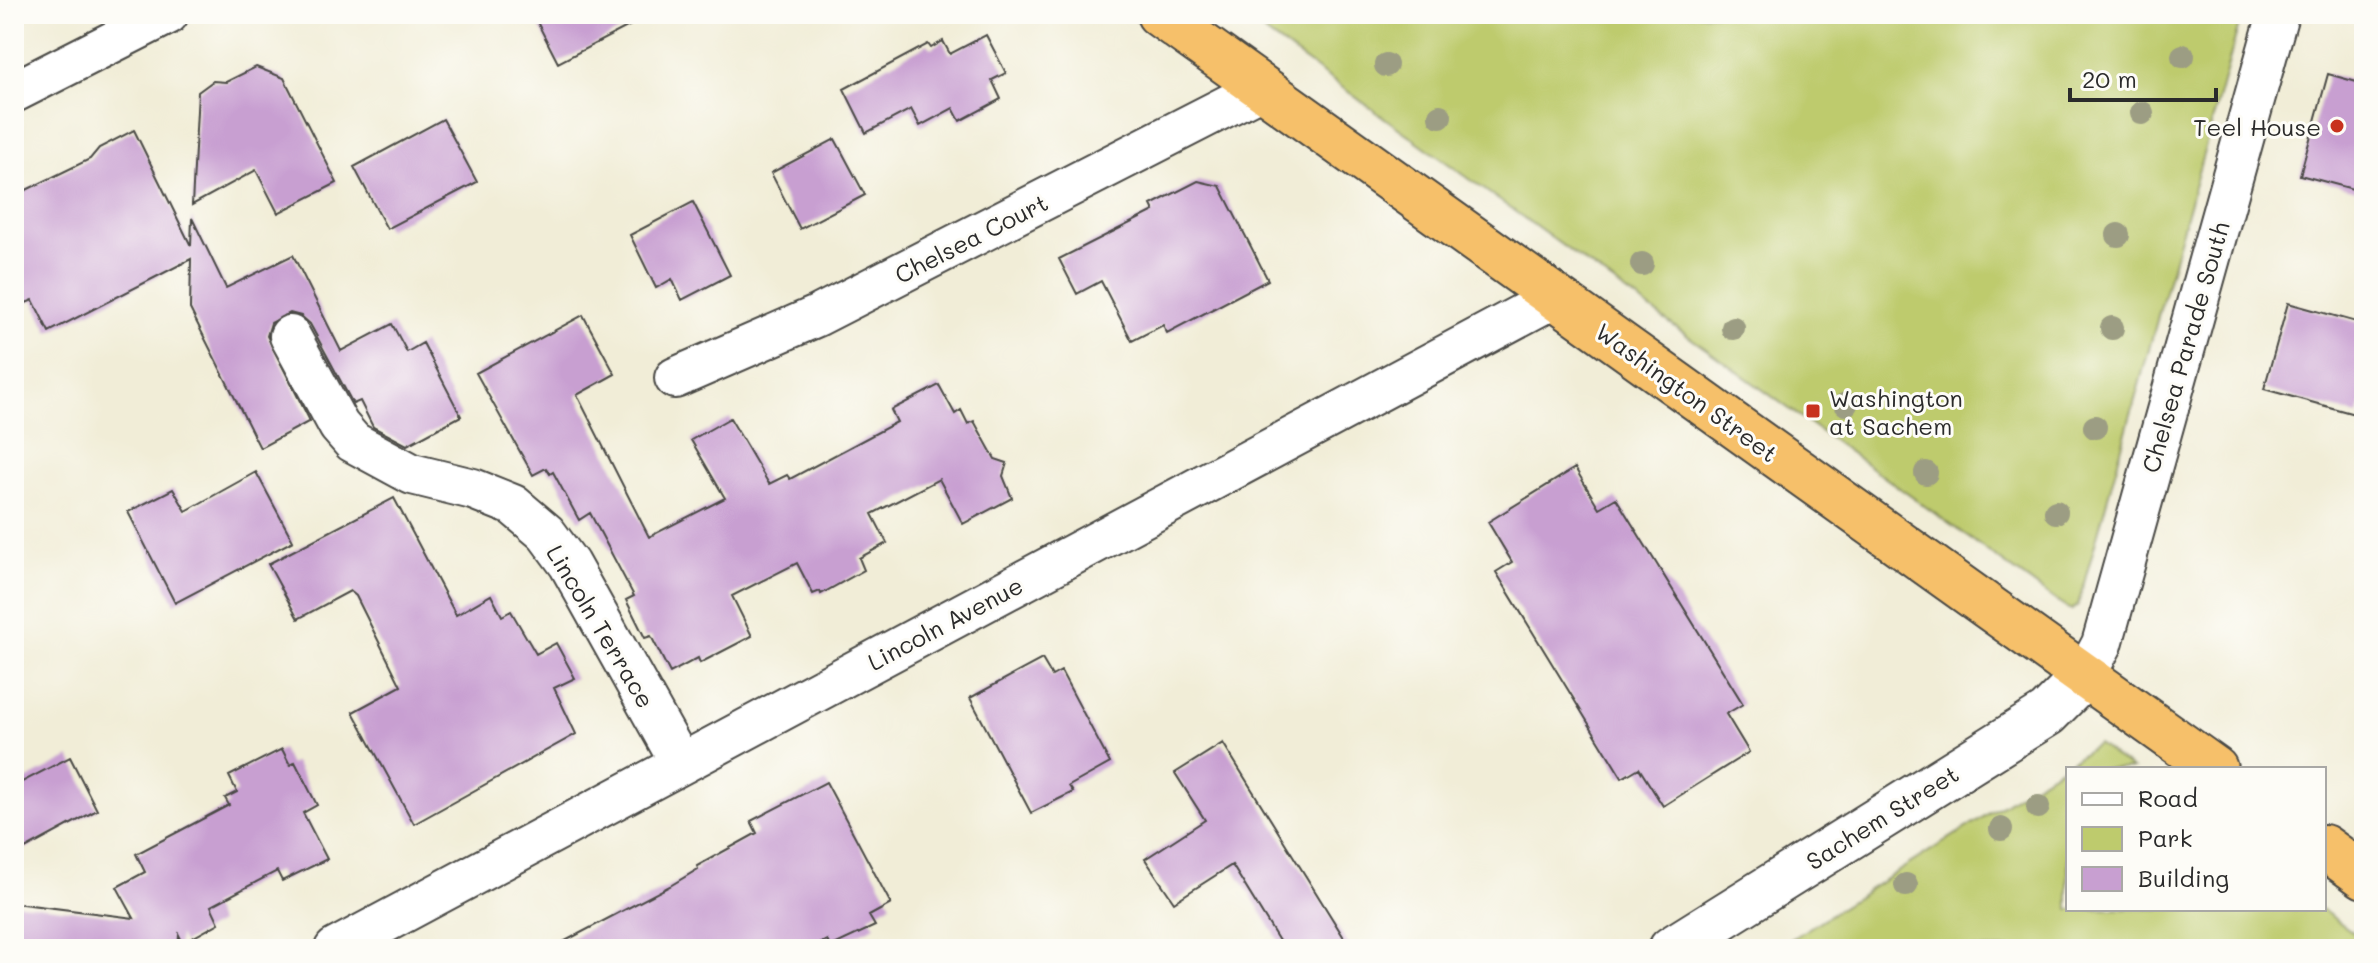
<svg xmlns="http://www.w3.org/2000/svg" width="2378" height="963" viewBox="0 0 2378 963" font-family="Mali,sans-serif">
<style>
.green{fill:#becb6d;stroke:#747b4c;stroke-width:2}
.building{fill:#c89fd1}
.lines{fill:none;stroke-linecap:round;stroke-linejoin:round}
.minor-casing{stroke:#494845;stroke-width:44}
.tertiary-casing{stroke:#494845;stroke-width:48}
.trunk-casing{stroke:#494845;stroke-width:48}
.minor{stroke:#fff;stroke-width:40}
.tertiary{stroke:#fff;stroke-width:44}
.trunk{stroke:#f6c06b;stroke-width:44}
.tree{fill:#9c9d83}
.poi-dot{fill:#c8321e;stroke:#fdfcf7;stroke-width:3}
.labels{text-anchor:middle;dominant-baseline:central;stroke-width:6;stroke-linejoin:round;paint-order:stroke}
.poi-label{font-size:24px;fill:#2b2b2b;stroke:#fdfcf7;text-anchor:end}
.street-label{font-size:24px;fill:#2b2b2b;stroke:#fdfcf7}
</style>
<rect width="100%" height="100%" fill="#fdfcf7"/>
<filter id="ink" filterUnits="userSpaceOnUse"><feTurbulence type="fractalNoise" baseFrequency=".0125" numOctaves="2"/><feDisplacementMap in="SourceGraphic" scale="16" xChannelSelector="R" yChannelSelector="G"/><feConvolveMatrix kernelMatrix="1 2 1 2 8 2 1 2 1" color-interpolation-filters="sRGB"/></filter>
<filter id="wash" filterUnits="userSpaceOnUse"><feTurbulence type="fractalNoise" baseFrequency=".006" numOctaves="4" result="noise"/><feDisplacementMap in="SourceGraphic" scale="32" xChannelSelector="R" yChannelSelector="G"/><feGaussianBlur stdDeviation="1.8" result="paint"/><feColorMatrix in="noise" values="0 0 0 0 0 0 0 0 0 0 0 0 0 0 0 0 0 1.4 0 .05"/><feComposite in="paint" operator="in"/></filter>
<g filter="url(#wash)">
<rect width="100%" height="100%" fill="#f1edd7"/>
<path class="green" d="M1240,14H2242L2078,605L2072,610L2065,607Z
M2098,744L2132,769H2068V909H2321L2364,940V949H1776Z"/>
<g id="blocks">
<path class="building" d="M533,14H652L558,63Z
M986,35L1006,73L992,80L1001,99L960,121L953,108L920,126L911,109L866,133L844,89L928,44L931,48L943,41L950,54Z
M256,67L284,78L337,183L278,213L256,170L192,205L198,92L213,81L226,82Z
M2328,74L2364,84V192L2300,175Z
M443,119L477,182L387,229L354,167Z
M134,130L191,246L192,218L226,288L293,255L341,351L392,324L407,352L423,343L461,416L407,445L373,427L360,401L353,404L310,324L301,316L290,313L271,323L267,336L310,421L260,448L190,309L191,259L49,332L33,300L26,303L14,279V196L90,159L99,148Z
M835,139L865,195L800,229L771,173Z
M1198,181L1220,186L1268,280L1167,333L1163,325L1132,341L1101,281L1077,294L1059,259L1154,211L1151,205Z
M693,202L730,275L682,300L672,279L656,288L630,235Z
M2288,303L2364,324V394L2358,415L2264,389Z
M583,315L615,374L577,395L649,537L725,498L691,440L730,418L769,484L787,475L790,479L897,422L891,410L939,385L955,414L961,410L968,424L974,421L995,459L1007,463L1003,476L1012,498L963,524L939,479L872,514L887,543L859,558L864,570L821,594L820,591L813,594L797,563L732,596L752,636L700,663L698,658L670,673L651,636L645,638L626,600L634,596L590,513L579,520L553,472L550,474L546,468L533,475L476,373Z
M1575,468L1599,508L1616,498L1743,704L1726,714L1749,752L1663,806L1639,768L1622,778L1496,572L1512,562L1488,522Z
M256,472L293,541L175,603L128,512L173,489L186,511Z
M394,498L456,615L491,595L502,616L511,611L536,654L556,643L575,678L554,688L576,734L414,824L353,712L401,686L356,596L350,591L298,619L268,564Z
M1042,659L1052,676L1061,671L1110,763L1069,786L1073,792L1031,813L970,698Z
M1223,743L1351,949H1284L1232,865L1174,902L1145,859L1205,820L1175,773Z
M282,749L290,765L295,762L317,805L303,813L327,859L282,881L277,871L211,906L219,923L183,943L179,935L178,949H14V903L134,918L117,887L145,872L136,854L229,805L225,798L237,792L229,776Z
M70,757L97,810L14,855V786Z
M826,782L891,904L869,916L875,926L830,947L827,940L810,949H550L670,886L698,869L697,866L757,833L751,821Z"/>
</g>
</g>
<g filter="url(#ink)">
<use href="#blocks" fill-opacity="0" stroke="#494845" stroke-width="2"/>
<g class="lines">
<g class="minor-casing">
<path id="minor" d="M14,92L168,14
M290,336L339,426L353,442L412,474L473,489L513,505L546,533L569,564L681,764
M675,378L817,316L1262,88
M2085,676L2102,644L2278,14
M335,949L1555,297"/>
</g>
<g class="tertiary-casing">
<path id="tertiary" d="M1671,949L2047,714L2085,676"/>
</g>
<g class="trunk-casing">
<path id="trunk" d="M1159,14L2215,769
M2324,847L2364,876"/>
</g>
<use href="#minor" class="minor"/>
<use href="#tertiary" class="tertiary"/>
<use href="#trunk" class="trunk"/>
</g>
<g class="tree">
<circle cx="2183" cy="56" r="12"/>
<circle cx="1386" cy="65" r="12"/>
<circle cx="2142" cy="113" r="12"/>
<circle cx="1440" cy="116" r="12"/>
<circle cx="2118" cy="235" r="12"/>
<circle cx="1642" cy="264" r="12"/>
<circle cx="1733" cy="328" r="12"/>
<circle cx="2112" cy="328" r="12"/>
<circle cx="1846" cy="404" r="12"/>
<circle cx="2095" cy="427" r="12"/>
<circle cx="1926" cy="473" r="12"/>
<circle cx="2056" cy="512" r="12"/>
<circle cx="2038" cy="807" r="12"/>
<circle cx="2001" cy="829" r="12"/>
<circle cx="1906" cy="885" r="12"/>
</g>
</g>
<g class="poi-dot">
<circle cx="2337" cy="126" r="8"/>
<rect x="1805" y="403" width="16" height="16" rx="4"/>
</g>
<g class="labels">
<g class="poi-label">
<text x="2321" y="126">Teel House</text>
<text x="1829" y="397" text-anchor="start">Washington<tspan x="1829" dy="28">at Sachem</tspan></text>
</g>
<g class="street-label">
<text transform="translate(971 238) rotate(-27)">Chelsea Court</text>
<text transform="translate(2185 347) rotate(-74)">Chelsea Parade South</text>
<text transform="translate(1687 392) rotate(36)">Washington Street</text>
<text transform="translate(945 623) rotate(-28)">Lincoln Avenue</text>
<text transform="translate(601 626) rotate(59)">Lincoln Terrace</text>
<text transform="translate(1882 817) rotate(-32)">Sachem Street</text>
</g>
</g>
<rect width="2378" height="963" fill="none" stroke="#fdfcf7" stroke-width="48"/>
<rect x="2066" y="767" width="260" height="144" fill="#fdfcf7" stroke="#a9a8a5" stroke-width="2"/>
<rect x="2082" y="793" width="40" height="12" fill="#ffffff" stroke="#a9a8a5" stroke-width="2"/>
<text x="2138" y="807" font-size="24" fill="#2b2b2b">Road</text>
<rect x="2082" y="827" width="40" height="24" fill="#becb6d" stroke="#a9a8a5" stroke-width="2"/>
<text x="2138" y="847" font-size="24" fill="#2b2b2b">Park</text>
<rect x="2082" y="867" width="40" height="24" fill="#c89fd1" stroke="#a9a8a5" stroke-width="2"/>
<text x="2138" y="887" font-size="24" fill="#2b2b2b">Building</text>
<path d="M2070 88v12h146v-12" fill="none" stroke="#2b2b2b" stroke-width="4"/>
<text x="2082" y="88" font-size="24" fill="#2b2b2b" stroke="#fdfcf7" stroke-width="6" paint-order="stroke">20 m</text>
</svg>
